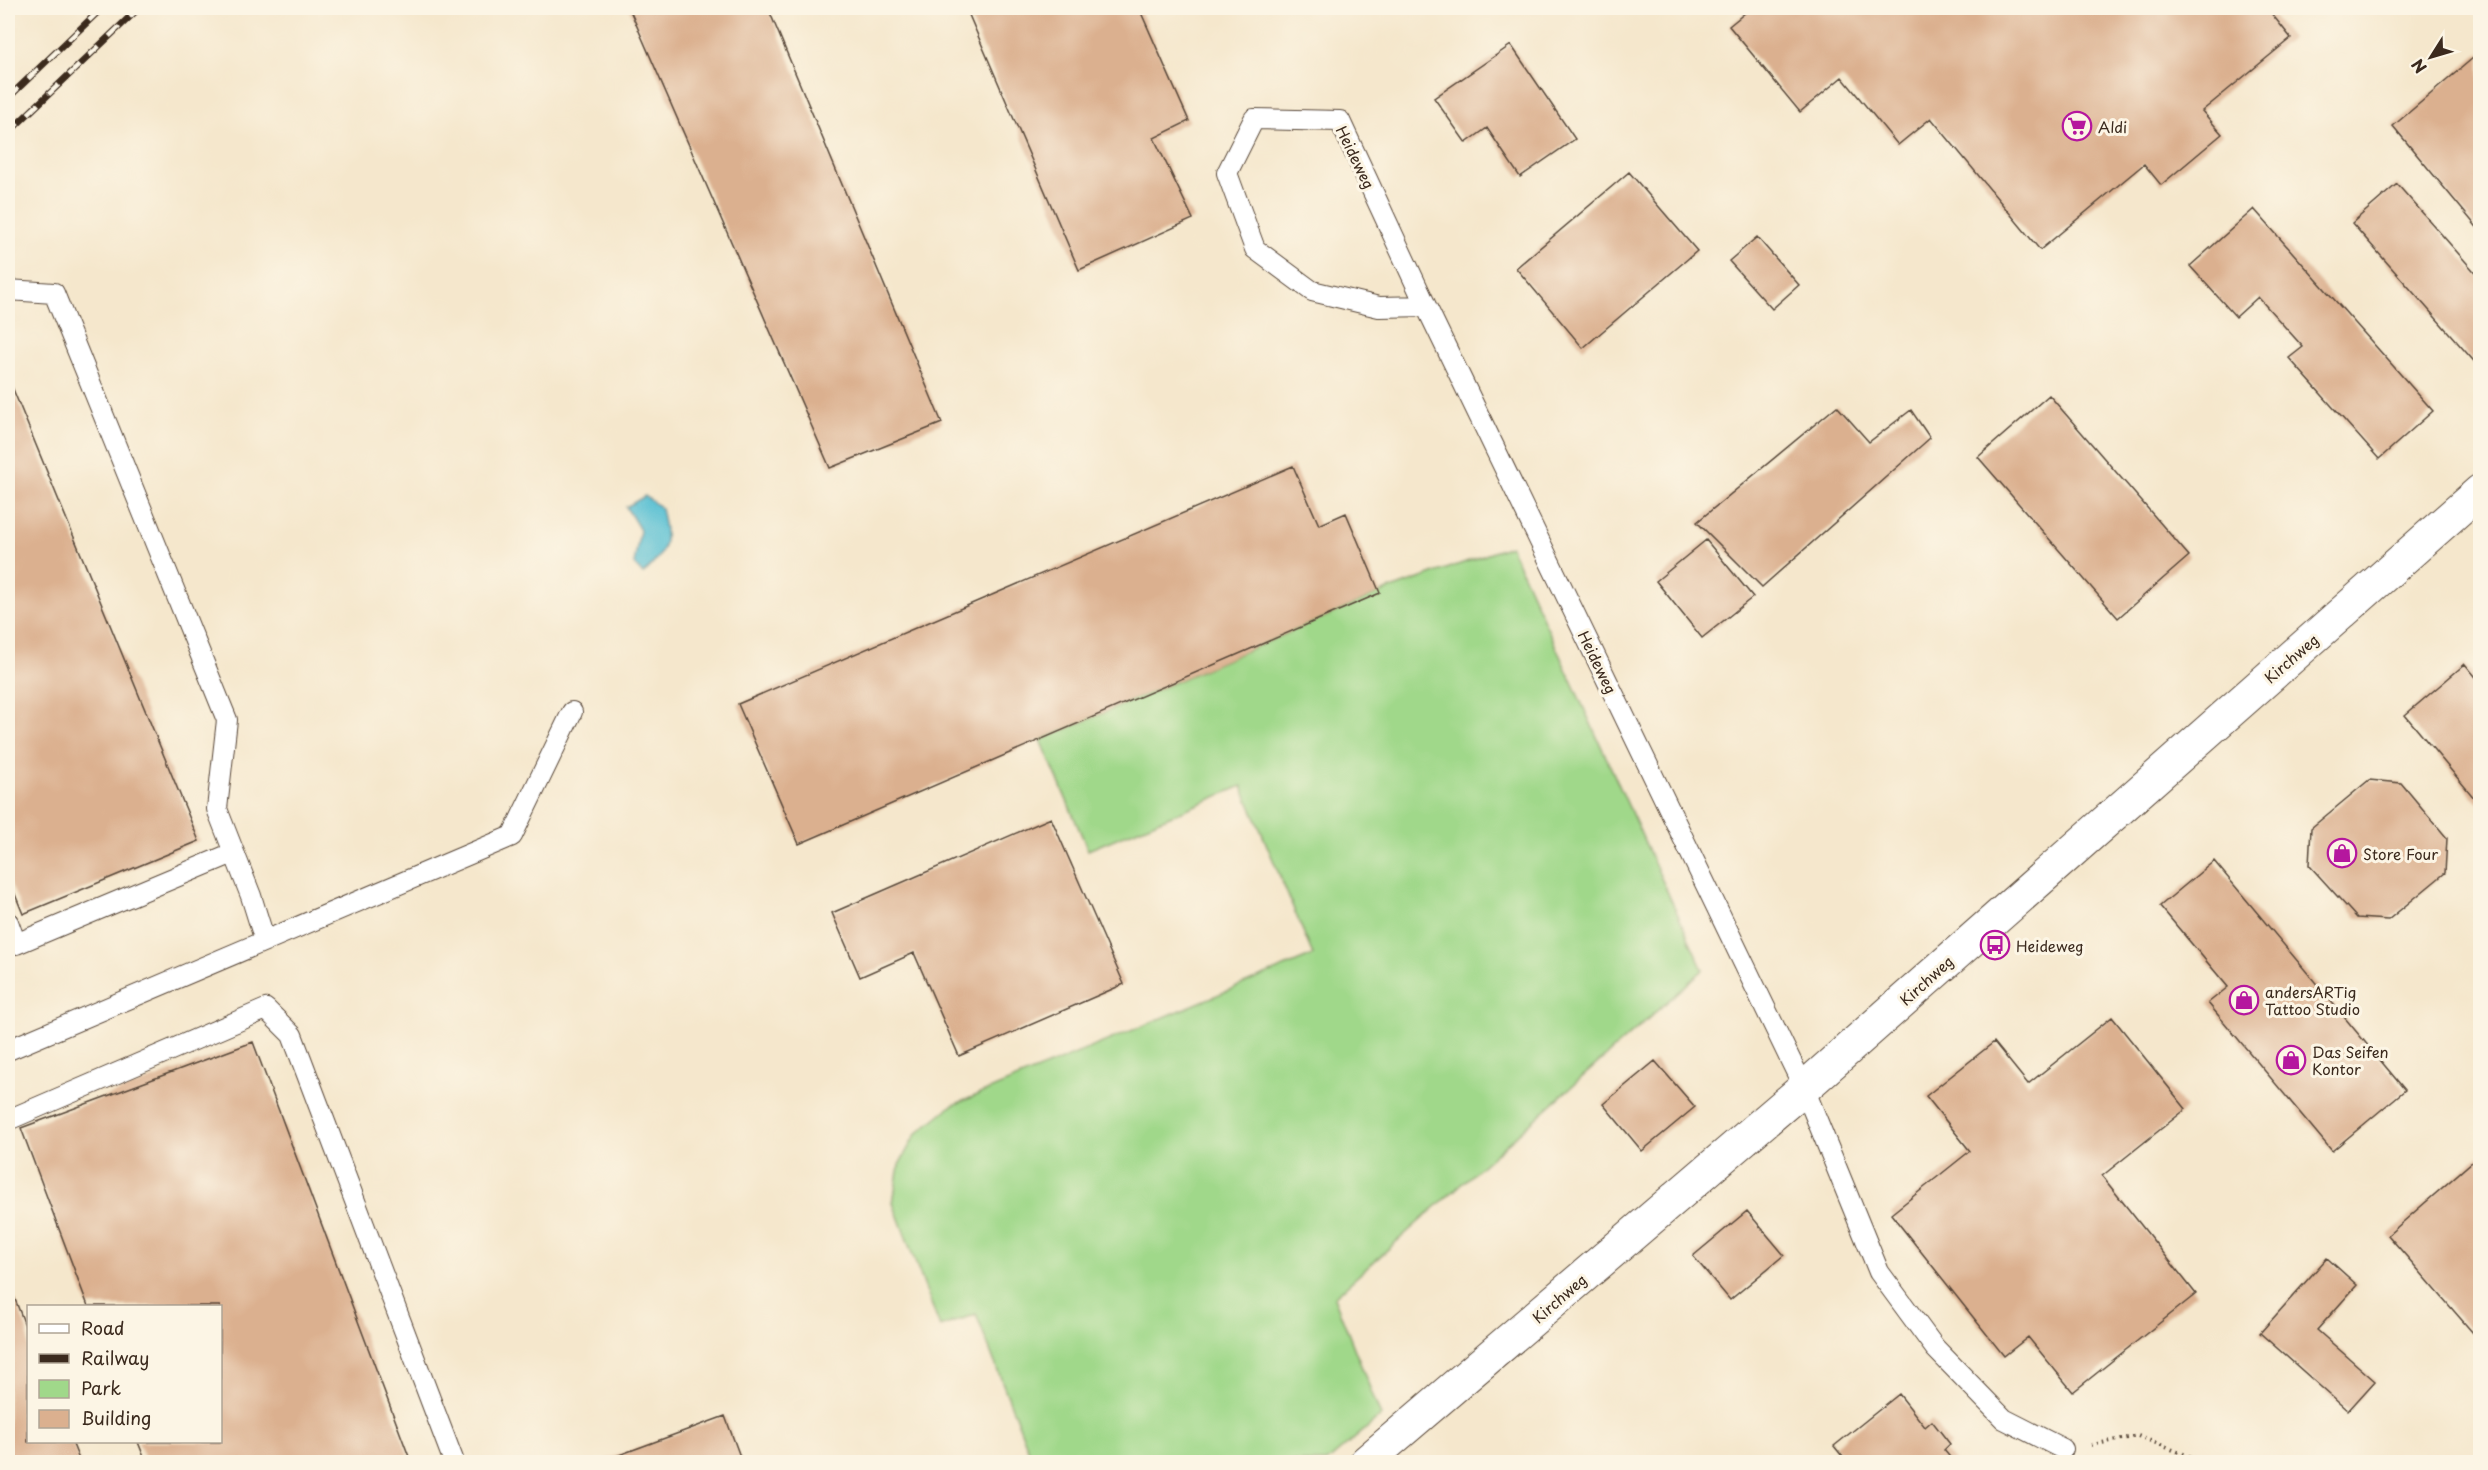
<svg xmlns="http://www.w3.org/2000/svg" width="2488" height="1470" viewBox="0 0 2488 1470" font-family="'Playpen Sans',sans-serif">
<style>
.green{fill:#a0d88a;stroke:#6e8154;stroke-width:1.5}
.water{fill:#56bfd3;stroke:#487478;stroke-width:1.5}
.building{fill:#dbb08f}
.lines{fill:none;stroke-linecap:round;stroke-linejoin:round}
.service-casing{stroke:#574638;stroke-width:22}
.minor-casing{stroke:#574638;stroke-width:35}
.path{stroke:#574638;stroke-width:4;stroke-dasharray:1.5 4.5;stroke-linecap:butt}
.service{stroke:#fff;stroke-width:20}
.minor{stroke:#fff;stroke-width:33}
.rail-casing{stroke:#3b2a1e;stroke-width:7}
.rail{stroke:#fcf5e5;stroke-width:4.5;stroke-dasharray:14;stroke-linecap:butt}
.labels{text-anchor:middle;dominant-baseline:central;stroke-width:6;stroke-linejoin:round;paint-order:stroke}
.poi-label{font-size:15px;fill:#3b2a1e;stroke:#fcf5e5;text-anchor:start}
.street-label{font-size:15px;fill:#3b2a1e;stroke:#fcf5e5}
</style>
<rect width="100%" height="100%" fill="#fcf5e5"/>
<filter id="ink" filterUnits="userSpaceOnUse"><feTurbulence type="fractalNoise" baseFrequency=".0167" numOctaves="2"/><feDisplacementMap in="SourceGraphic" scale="12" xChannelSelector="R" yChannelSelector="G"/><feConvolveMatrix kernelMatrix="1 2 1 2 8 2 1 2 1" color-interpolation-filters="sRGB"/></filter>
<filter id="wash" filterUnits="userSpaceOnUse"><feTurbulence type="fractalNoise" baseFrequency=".008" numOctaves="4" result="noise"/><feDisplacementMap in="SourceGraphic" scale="24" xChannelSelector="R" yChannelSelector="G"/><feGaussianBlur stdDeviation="1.35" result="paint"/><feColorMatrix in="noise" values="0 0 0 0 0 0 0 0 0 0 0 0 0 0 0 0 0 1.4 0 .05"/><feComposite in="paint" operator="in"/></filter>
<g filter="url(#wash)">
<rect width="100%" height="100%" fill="#f5e7cc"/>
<path class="green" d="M1510,546L1703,970L1334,1297L1381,1416L1327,1462H1033L976,1314L940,1327L893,1203L899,1165L916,1134L951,1106L1313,955L1242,786L1088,850L1041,740L1380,593Z"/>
<path class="water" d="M645,496L661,508C668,542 669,550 643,574L634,564L640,530L626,507Z"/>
<g id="blocks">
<path class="building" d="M629,8H768L942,423L830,468Z
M966,8H1139L1189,121L1154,138L1193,219L1079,270Z
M1751,8H2267L2291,38L2202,111L2222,134L2161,185L2144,164L2040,250L1931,118L1898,145L1842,77L1800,112L1729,26Z
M1511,45L1575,139L1520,177L1487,128L1466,143L1434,98Z
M2480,52V231L2393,126Z
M1629,172L1697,251L1583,348L1516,268Z
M2397,184L2480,278V368L2352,223Z
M2254,209L2433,411L2379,459L2289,358L2303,347L2258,297L2236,317L2190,266Z
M1757,237L1799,285L1772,309L1729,261Z
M8,377L199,841L23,914L8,877Z
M2049,395L2189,556L2118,618L1978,457Z
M1837,406L1869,442L1911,410L1930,438L1762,587L1697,522Z
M1293,466L1319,525L1346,513L1380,593L799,844L738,704Z
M1706,540L1753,597L1702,638L1656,581Z
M2465,664L2480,682V805L2405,715Z
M2369,780L2401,783L2447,838L2445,873L2388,920L2357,918L2309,865L2311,828Z
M1051,818L1124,984L959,1056L914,953L860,977L832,913Z
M2214,861L2405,1090L2332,1151L2208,1003L2228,987L2160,906Z
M2112,1017L2186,1109L2102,1176L2196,1294L2073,1392L2028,1337L2004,1356L1891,1214L1970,1151L1926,1096L1994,1042L2028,1084Z
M253,1042L411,1462H146L138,1442H220V1306H88L21,1128Z
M1655,1061L1695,1107L1642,1151L1603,1104Z
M2480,1155V1341L2388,1235Z
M1747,1211L1784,1255L1730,1300L1693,1256Z
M2327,1258L2357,1285L2317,1330L2375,1381L2348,1411L2260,1333Z
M8,1281L28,1333V1442H72L80,1462H8Z
M1899,1394L1925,1427L1932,1421L1950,1444L1944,1450L1954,1462H1847L1834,1446Z
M725,1416L742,1462H600Z"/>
</g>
</g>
<g filter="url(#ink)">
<use href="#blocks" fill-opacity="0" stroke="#574638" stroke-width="1.5"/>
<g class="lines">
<g class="service-casing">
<path id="service" d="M8,290L54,293L227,720L217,809L251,896L265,941
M1426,306L1379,307L1312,291L1255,249L1227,173L1254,119L1340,121L1426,306L1804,1088L1879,1272L1935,1348L2004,1419L2063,1449
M8,922L16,944L233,853
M8,1050L512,836L572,712
M8,1120L266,1009L292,1035L454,1462"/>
</g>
<g class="minor-casing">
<path id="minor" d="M1366,1462L1804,1088L2480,491"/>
</g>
<path class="path" d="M2091,1445L2138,1436L2204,1462"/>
<use href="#service" class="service"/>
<use href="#minor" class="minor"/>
<g class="rail-casing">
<path id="rail" d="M8,98L102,8
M8,133L139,8"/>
</g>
<use href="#rail" class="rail"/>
</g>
</g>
<defs>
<g id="supermarket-ring" transform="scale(1.5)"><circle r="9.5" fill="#fcf5e5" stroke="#b5179e" stroke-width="1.5"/><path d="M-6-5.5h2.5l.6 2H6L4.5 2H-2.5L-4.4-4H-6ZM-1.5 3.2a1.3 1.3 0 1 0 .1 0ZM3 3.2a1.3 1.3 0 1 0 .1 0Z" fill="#b5179e"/></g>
<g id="shop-ring" transform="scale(1.5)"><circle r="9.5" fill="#fcf5e5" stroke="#b5179e" stroke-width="1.5"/><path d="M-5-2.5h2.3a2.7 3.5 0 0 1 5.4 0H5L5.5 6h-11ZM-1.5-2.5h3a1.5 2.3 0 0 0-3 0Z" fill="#b5179e"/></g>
<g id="bus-ring" transform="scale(1.5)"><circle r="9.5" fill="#fcf5e5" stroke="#b5179e" stroke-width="1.5"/><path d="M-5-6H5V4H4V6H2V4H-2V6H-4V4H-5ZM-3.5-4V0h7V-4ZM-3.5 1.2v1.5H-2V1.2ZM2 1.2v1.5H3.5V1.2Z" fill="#b5179e"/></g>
</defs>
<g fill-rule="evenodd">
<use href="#supermarket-ring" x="2077" y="126"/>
<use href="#shop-ring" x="2342" y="853"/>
<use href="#bus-ring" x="1995" y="945"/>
<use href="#shop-ring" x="2244" y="1000"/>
<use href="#shop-ring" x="2291" y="1060"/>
</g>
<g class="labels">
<g class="poi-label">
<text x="2098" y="126">Aldi</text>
<text x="2363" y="853">Store Four</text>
<text x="2016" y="945">Heideweg</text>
<text x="2265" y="991">andersARTig<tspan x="2265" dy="17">Tattoo Studio</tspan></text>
<text x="2312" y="1051">Das Seifen<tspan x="2312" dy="17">Kontor</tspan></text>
</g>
<g class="street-label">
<text transform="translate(1356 157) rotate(64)">Heideweg</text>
<text transform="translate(2291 658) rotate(-41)">Kirchweg</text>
<text transform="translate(1598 662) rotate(64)">Heideweg</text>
<text transform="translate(1926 980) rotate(-42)">Kirchweg</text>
<text transform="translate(1559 1298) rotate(-41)">Kirchweg</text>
</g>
</g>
<rect width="2488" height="1470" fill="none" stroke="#fcf5e5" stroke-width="30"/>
<rect x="27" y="1305" width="195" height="138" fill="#fcf5e5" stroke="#afa495" stroke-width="1.5"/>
<rect x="39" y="1324" width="30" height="9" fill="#ffffff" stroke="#afa495" stroke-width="1.5"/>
<text x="81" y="1335" font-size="18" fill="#3b2a1e">Road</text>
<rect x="39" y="1354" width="30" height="9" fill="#3b2a1e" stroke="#afa495" stroke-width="1.5"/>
<text x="81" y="1365" font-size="18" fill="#3b2a1e">Railway</text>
<rect x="39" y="1380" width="30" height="18" fill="#a0d88a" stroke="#afa495" stroke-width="1.5"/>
<text x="81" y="1395" font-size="18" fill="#3b2a1e">Park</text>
<rect x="39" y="1410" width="30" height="18" fill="#dbb08f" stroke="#afa495" stroke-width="1.5"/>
<text x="81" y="1425" font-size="18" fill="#3b2a1e">Building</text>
<g transform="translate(2431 57) rotate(233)" stroke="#fcf5e5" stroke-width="4.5" paint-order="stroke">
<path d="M0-4.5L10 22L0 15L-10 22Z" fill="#3b2a1e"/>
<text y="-9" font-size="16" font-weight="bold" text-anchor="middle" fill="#3b2a1e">N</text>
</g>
</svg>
